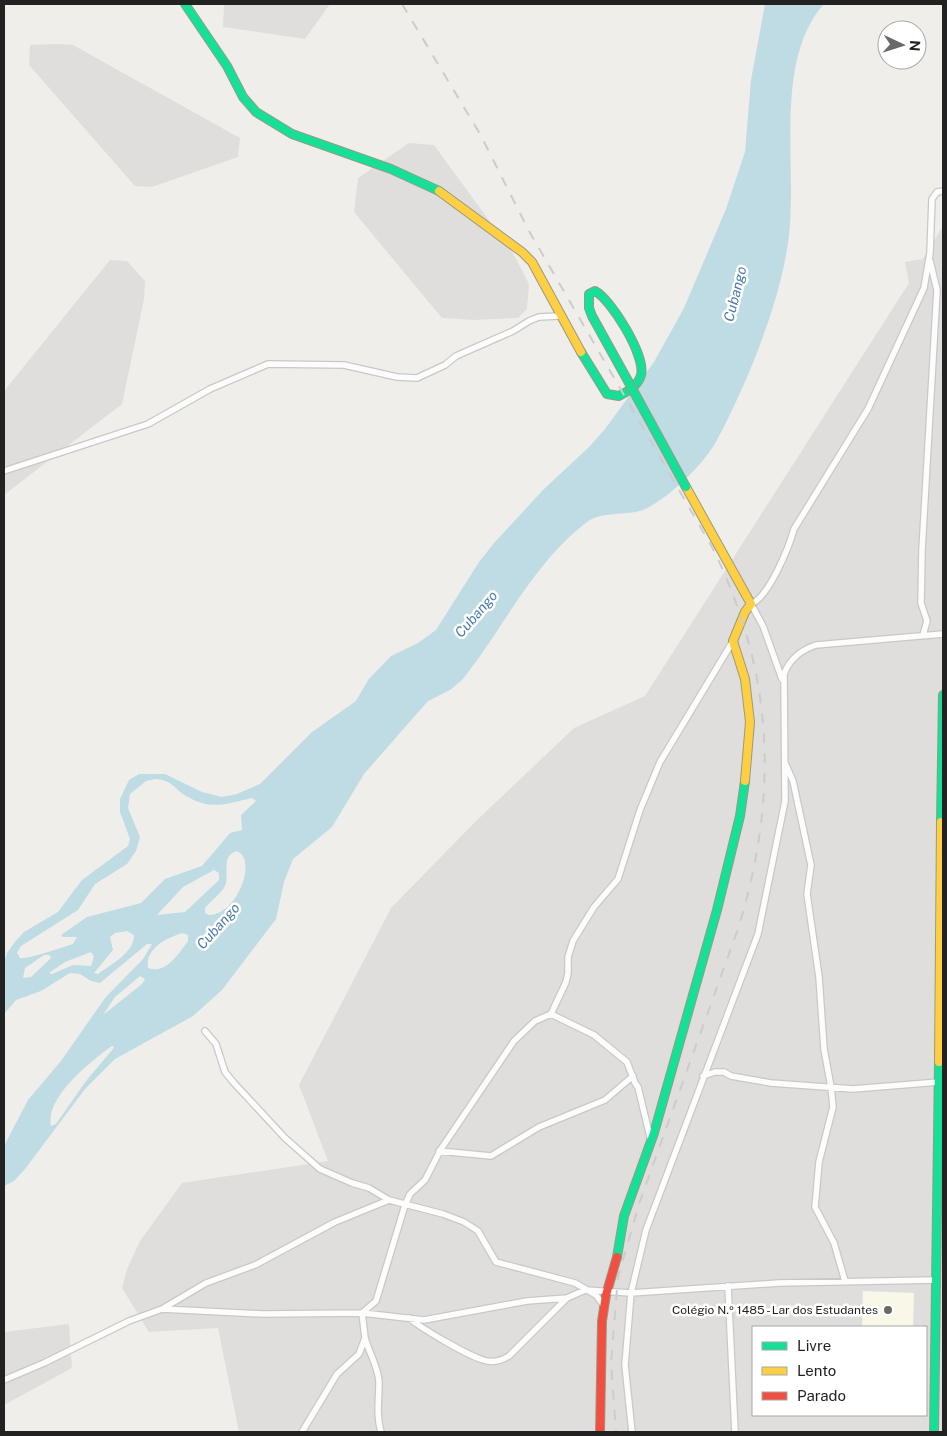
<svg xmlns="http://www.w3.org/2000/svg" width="947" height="1436" viewBox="0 0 947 1436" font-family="'Public Sans',sans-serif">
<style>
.residential{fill:#dfdedc;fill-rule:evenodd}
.education{fill:#f8f7e8}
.water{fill:#bfdbe3;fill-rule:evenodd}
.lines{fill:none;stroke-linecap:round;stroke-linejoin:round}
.street-casing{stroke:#c9c8c7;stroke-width:8}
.fast-casing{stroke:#999a82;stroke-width:10}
.slow-casing{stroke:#999a82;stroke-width:10}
.jam-casing{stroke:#999a82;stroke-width:10}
.street{stroke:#fdfcfc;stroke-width:5.5}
.fast{stroke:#16e098;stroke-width:8}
.slow{stroke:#ffcf43;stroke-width:8}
.jam{stroke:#f24e42;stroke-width:8}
.rail{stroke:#ccc;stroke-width:2;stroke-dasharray:10 10;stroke-linecap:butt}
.fast-bridge-casing{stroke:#999a82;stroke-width:10;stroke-linecap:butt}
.fast-bridge{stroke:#16e098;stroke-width:8}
.poi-dot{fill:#6a6968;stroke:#fff;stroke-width:2}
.labels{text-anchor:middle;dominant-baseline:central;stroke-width:5;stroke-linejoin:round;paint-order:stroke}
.poi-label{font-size:12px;fill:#222;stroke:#fff;text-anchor:end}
.water-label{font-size:14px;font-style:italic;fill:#4a7aab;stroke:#fff}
</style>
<rect width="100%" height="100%" fill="#f0eeeb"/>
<path class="residential" d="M224,4H330L305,39L223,27Z
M57,44L73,45L240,138L238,157L152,187L135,186L29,65L30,45Z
M409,143L434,145L513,253L529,284L527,309L518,318L474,320L442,318L354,212L358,178Z
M943,226V1432H239L218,1328L149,1332L122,1288L127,1269L140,1241L182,1183L328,1161L299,1085L391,908L476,821L574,728L645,696L909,283L905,262L923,259ZM753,1327H926V1415H753Z
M110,260L127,261L145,281L144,299L122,404L4,495V391Z
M69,1324L72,1368L4,1405V1332Z"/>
<path class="education" d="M863,1291L914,1293L913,1327H862Z"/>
<path class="water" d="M765,4H824C772,62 799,170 788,243C779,306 747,383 717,440C706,462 666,501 643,510C625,516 602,511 587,522C533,563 503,629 462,680L450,690L428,701L364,774L332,827L293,859L284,882L276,919L222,990L193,1016L115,1059L85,1089L25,1169L14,1181L4,1186V1146L28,1100L61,1061L105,998L143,959L152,944H147L100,983L91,981L80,974L70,973L41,991L16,1000L4,1014V963L7,953L15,942L24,932L58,912L82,880L128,846L130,839L120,812V799L129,780L139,774H165L202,792L222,797L237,794L260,784L312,732L356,701L368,680L391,656L418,643L436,630L479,562L495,542L543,490L589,447L605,429L654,362L684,308L726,209L745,152L751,80ZM155,779C174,780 174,790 188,797C212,811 228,803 252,798L256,801L241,815L242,830L230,833L202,866L165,879L141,903L87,917L61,935L63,937H77L73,944C64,947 25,960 20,958L17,953L21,946L78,910L95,884L127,864L136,851L140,837L128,808L130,794L146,781ZM237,851C258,860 237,915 209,915L205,913V908C211,900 220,895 225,886C230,874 220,856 237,851ZM214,870L219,873V880L185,912L157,915L183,887ZM127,931L134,935C135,952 110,965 98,974L94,973L113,950L110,937L115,933ZM182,933L188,935V941C179,953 166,975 148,968C145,948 167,938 182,933ZM91,952L94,957L91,966L73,965L52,974L49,973L65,962ZM44,955H50L51,958L31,977L23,978L25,968ZM140,976L145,979L142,984L103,1015L115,997ZM112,1046H114L113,1049L86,1081L56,1124L51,1126C45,1097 91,1061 112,1046Z"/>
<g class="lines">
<g class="street-casing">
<path id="street" d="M4,471L148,424L210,389L268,364L344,365L397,377L417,378L445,365L456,356L513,331L529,321L539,317L560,316
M923,635L927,621L921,603L922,550L937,290L930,261
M782,679L763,626L751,604C769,597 789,547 794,529L868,409L924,288L930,253L932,199L937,192L943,191
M786,765L793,781L811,865L807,894L819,977L824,1049L831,1087L833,1107L819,1162L815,1207L834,1243L845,1281
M205,1031L216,1044L225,1072L234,1083L285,1138L320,1169L352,1183L369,1188L389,1200L443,1214L464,1222L478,1231L496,1262L575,1283L596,1295L604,1306
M703,1076L715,1072H724L731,1076L771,1083L853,1089L939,1082
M651,1141L638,1087L635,1083L627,1062L594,1035L551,1014L566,982L568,973V957L573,941L594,907L618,879L640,810L660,762L733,641
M439,1151L491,1156L539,1127L605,1100L633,1076
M728,1286L735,1432
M162,1309L206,1283L255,1265L335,1222L389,1200
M362,1313L376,1301L405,1205L410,1194L425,1180L441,1149L514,1041L535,1021L551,1014
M409,1318C422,1329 467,1355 483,1360C492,1363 501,1361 509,1356L567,1298
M365,1338C369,1353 378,1366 379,1382C379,1400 376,1415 381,1432
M4,1380L44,1363L129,1321L162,1309L263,1314L362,1313L424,1320L527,1301L567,1298L585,1290L631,1293L779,1283L936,1280
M302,1432L337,1374L359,1354L365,1338L362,1313
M632,1432L625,1365L631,1293L646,1230L758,934L785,801L784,674C790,658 801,650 816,645L943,634"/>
</g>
<g class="fast-casing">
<path id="fast" d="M185,4L227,66L243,97L256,112L292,134L391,169L439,191
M581,352L607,394L619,396C628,391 638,386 641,375C646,356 611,299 595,291L589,294V308L592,316L628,381
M941,822L943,695
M617,1257L624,1216L654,1133L717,910L740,816L745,781
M934,1432L939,1062"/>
</g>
<g class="slow-casing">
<path id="slow" d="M439,191L522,252L532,262L581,352
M686,487L751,604L745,612L733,641L745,679L750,722L745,781
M939,1062L941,822"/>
</g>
<g class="jam-casing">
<path id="jam" d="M600,1432L602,1321L606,1295L617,1257"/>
</g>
<use href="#street" class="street"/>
<use href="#fast" class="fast"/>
<use href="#slow" class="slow"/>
<use href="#jam" class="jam"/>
<path class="rail" d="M402,4L480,134L529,231L712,547C774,672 779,793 739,926L640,1201L618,1277L611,1364L616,1432"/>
<g class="fast-bridge-casing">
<path id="fast-bridge" d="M628,381L686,487"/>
</g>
<use href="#fast-bridge" class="fast-bridge"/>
</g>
<circle class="poi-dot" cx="888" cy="1310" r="5"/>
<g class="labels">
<g class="poi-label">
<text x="878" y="1310">Colégio N.º 1485 - Lar dos Estudantes</text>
</g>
<g class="water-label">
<text transform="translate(735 294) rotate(-76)">Cubango</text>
<text transform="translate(476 614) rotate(-49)">Cubango</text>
<text transform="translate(218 926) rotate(-48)">Cubango</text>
</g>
</g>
<rect width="947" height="1436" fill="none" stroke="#222222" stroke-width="10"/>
<rect x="752" y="1326" width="175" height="90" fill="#ffffff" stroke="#a7a7a7"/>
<rect x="762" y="1342" width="25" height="8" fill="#16e098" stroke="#a7a7a7"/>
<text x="797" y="1351" font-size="15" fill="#222222">Livre</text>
<rect x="762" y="1367" width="25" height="8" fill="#ffcf43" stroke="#a7a7a7"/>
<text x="797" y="1376" font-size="15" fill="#222222">Lento</text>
<rect x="762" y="1392" width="25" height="8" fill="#f24e42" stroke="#a7a7a7"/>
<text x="797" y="1401" font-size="15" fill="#222222">Parado</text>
<g transform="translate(902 45) rotate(94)"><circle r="24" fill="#ffffff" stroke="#a7a7a7"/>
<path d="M0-4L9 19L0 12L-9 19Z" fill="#6a6968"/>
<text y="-8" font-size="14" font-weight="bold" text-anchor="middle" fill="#222222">N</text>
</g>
</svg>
